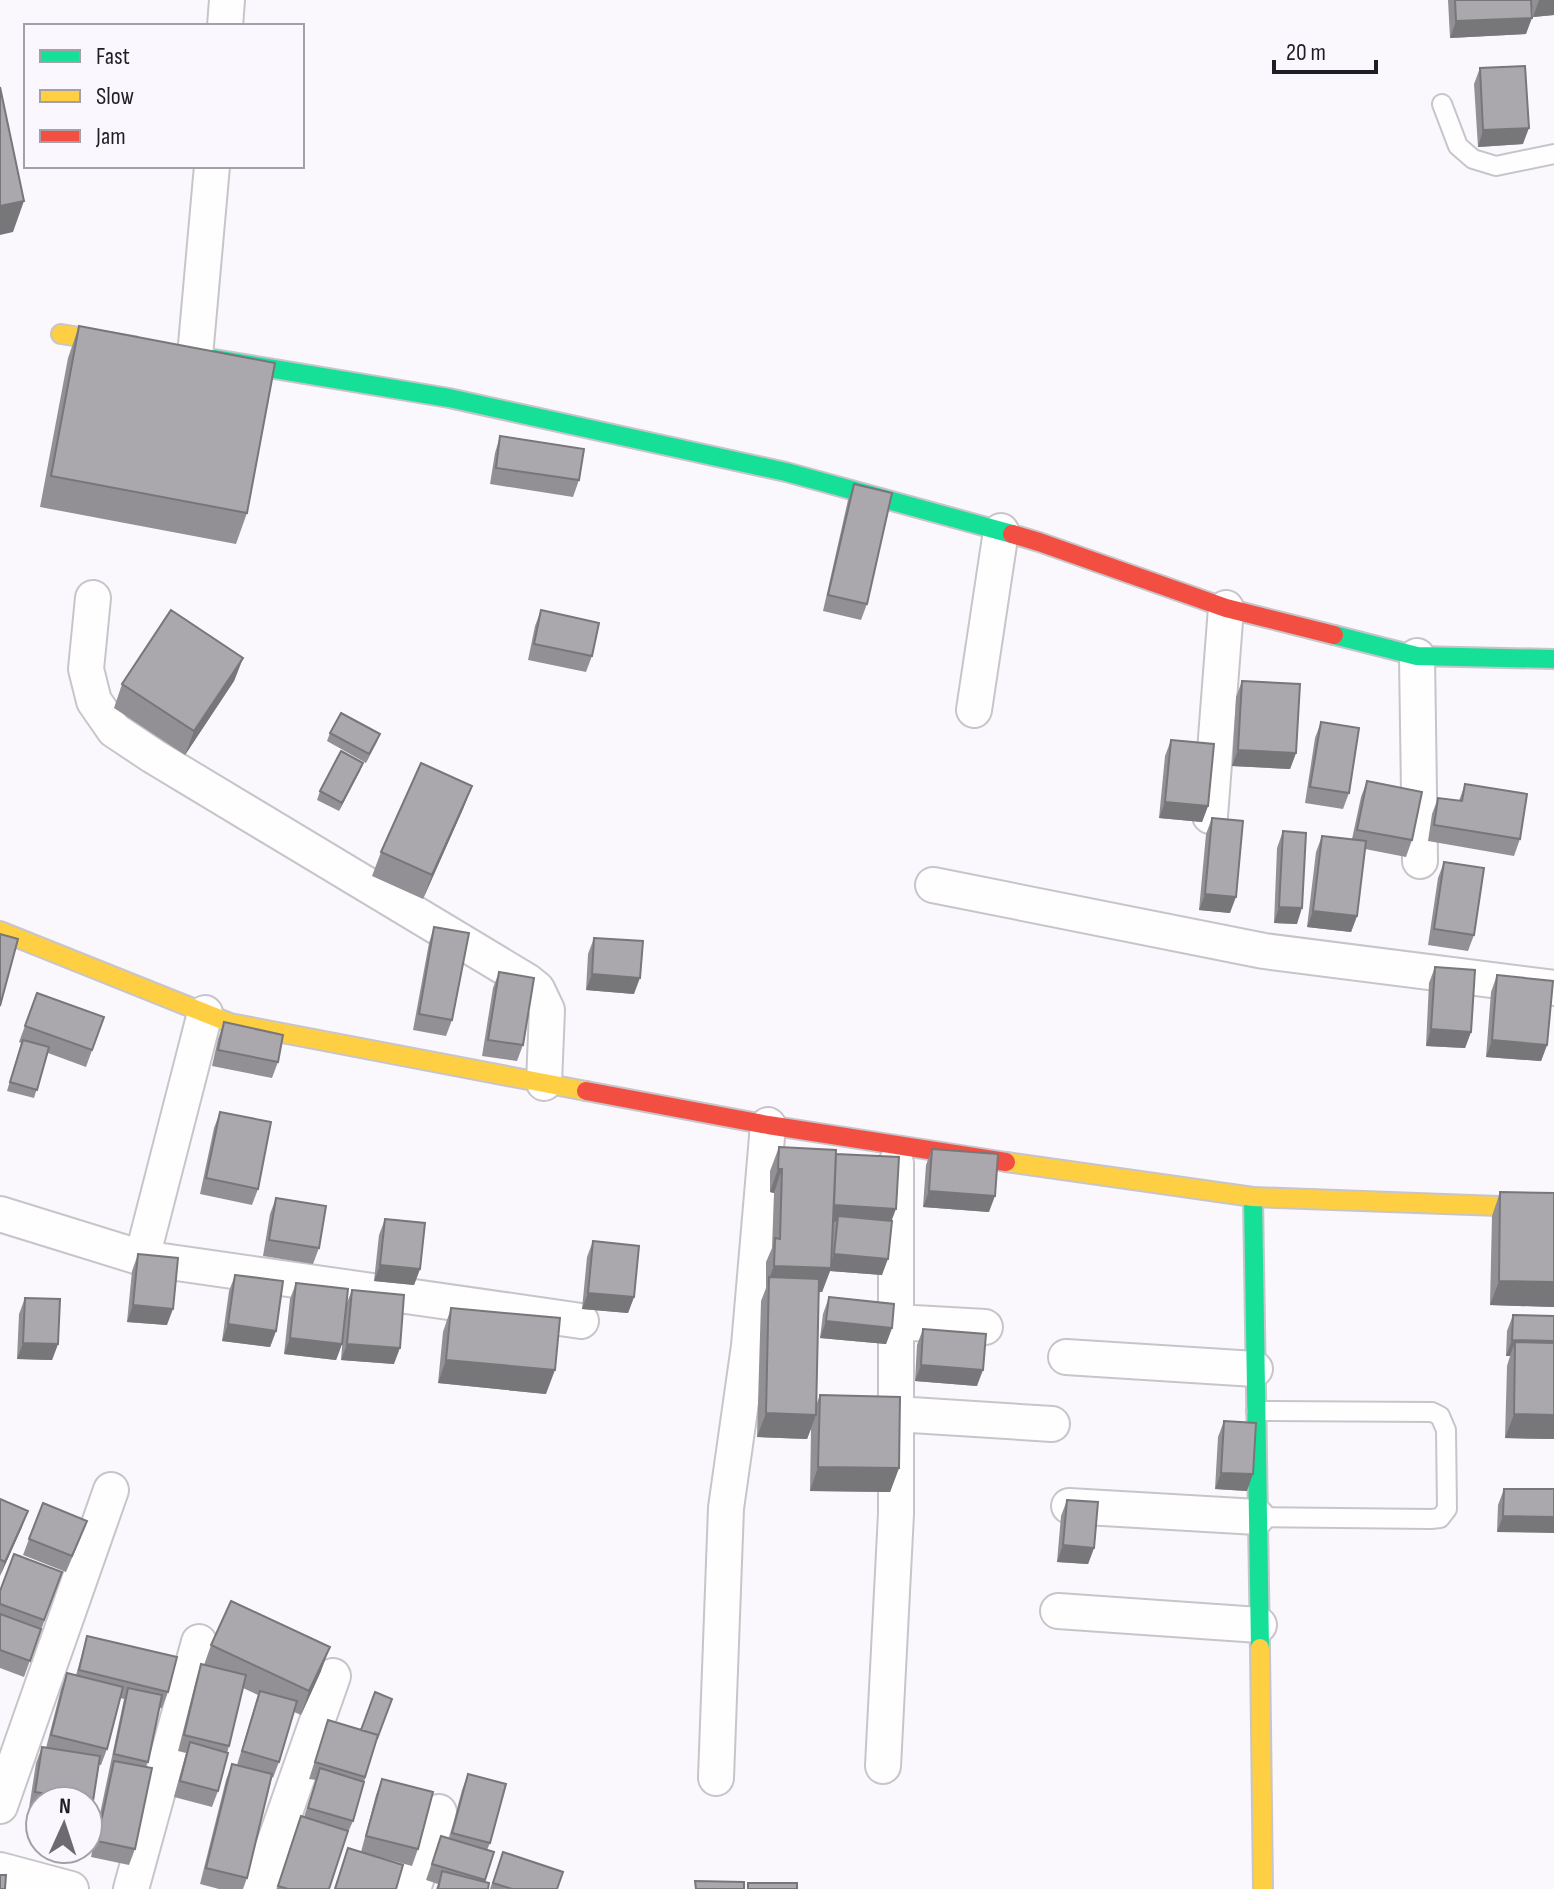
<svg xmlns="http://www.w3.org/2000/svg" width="1554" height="1889" viewBox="0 0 1554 1889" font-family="'Sofia Sans Condensed',sans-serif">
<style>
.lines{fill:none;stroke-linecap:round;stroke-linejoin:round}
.lane-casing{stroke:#c7c5ca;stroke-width:22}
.street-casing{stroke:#c7c5ca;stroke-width:38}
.fast-casing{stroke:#c7c5ca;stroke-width:22}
.slow-casing{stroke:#c7c5ca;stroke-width:22}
.jam-casing{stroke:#c7c5ca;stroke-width:22}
.lane{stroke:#fefeff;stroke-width:18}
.street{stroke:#fefeff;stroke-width:34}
.fast{stroke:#16e098;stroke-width:18}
.slow{stroke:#ffcf43;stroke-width:18}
.jam{stroke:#f24e42;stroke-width:18}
.wall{fill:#929095}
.shaded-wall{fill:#777679}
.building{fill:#aaa8ad;stroke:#777679;stroke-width:2}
</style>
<rect width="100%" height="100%" fill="#faf8fd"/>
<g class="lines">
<g class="lane-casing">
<path id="lane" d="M1442,104L1458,146L1473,159L1496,166L1554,154
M1256,1411L1432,1412L1440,1416L1446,1430L1447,1509L1440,1518L1431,1519L1257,1517"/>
</g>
<g class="street-casing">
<path id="street" d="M225,26L227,0
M195,356L212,166
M93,598L86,669L94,701L114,730L153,756L527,981L537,989L547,1010L544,1083
M1417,656L1420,861
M974,710L1001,531
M1210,816L1226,608
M933,885L1264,951L1554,988
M0,1214L142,1258L205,1013
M142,1258L581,1321
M896,1322L985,1327
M1066,1357L1255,1369
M896,1414L1052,1424
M1069,1506L1257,1517
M1058,1611L1259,1625
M883,1766L896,1514V1163
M716,1778L726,1508L749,1346L768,1125
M0,1806L111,1490
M0,1870L71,1889
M131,1889L199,1642
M258,1889L333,1676
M413,1889L439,1812"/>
</g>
<g class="fast-casing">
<path id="fast" d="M214,359L449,398L786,472L1012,534
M1334,635L1417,656L1554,659
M1253,1197L1260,1648"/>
</g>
<g class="slow-casing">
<path id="slow" d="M61,334L134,346
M0,931L230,1023L586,1091
M1006,1162L1253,1197L1554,1208
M1260,1648L1263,1889"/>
</g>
<g class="jam-casing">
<path id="jam" d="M1012,534L1039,542L1226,608L1334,635
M586,1091L768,1125L1006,1162"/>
</g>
<use href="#lane" class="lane"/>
<use href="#street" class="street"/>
<use href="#fast" class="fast"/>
<use href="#slow" class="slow"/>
<use href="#jam" class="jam"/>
</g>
<path class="wall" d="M1448,0H1531L1526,34L1450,38Z
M1531,0H1554V15L1533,17Z
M1480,68L1523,144L1478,147L1474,84Z
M79,326L247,513L236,544L40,507L68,358Z
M500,436L579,480L573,497L490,484L495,453Z
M854,484L867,604L861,620L823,611L848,500Z
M541,610L592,656L586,672L528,660L535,626Z
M243,658L234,681L185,755L114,708L122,684Z
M1242,681L1296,753L1290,769L1232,766L1236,697Z
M1321,722L1349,793L1343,809L1305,803L1315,738Z
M330,733L380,734L377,742L366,763L327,741Z
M1171,740L1208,806L1202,822L1159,818L1165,756Z
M363,763L339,811L317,800L320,791Z
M1367,781L1412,840L1406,857L1365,849L1357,916L1351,932L1307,927L1316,852L1322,836L1352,839L1361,797Z
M1465,784L1520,839L1514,856L1428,841L1432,814L1438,798L1459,801Z
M472,786L463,809L423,899L372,876L381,852Z
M1212,818L1230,913L1199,910L1206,834Z
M1283,831L1297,924L1274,923L1277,848Z
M1444,862L1474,935L1468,951L1428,945L1438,878Z
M434,927L452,1020L446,1036L413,1030L429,943Z
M594,938L634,994L586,990L588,954Z
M1435,967L1471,1032L1465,1048L1426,1046L1429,983Z
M499,972L523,1045L517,1061L482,1056L493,988Z
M1497,975L1547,1045L1541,1061L1486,1057L1491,992Z
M37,993L104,1017L86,1067L48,1053L34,1098L7,1091L21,1043L19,1042Z
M224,1022L278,1062L272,1078L212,1066L218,1039Z
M220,1112L258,1189L252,1205L200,1194L214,1128Z
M779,1147L835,1157L891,1221L882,1275L830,1271L822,1292H819L816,1405L820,1395L899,1468L890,1492L810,1491L811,1429L807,1439L757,1437L761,1301L766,1288V1262L772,1248L774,1193L770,1192V1171Z
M932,1149L989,1212L923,1207L926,1165Z
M1500,1192L1554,1193V1307L1490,1305L1492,1216Z
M276,1198L319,1248L313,1264L263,1256L270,1214Z
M385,1219L420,1269L414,1285L374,1281L379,1235Z
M593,1241L634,1297L628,1313L582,1309L587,1257Z
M138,1254L167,1325L127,1322L132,1271Z
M235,1275L276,1331L270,1347L222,1341L229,1291Z
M296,1283L346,1305L352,1290L394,1364L341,1360L344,1321L342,1344L336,1360L284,1354L290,1299Z
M829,1297L892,1328L886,1344L820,1338L823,1314Z
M25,1298L58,1344L52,1360L17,1359L19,1314Z
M451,1308L546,1394L438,1383L443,1332Z
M1513,1315L1554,1316V1439L1505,1438L1507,1366L1510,1356H1506L1507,1331Z
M923,1329L977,1386L915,1381L917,1345Z
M1224,1421L1247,1491L1215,1489L1218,1437Z
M1504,1489H1554L1497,1532L1498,1505Z
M0,1499L22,1527L0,1576Z
M1067,1500L1094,1548L1088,1564L1057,1562L1061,1516Z
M81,1537L66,1572L23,1555L29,1539Z
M62,1572L24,1677L0,1668V1591Z
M87,1636L168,1692L162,1708H159L146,1767L135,1849L129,1865L91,1857L124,1699L120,1698L107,1749L101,1765H99L93,1801L88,1816V1801H40V1810L29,1808L36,1763L42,1747L46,1748L61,1689L67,1673L76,1675Z
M211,1645L321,1671L301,1715L294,1712L279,1762L273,1778L272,1777L247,1878L243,1889H219L200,1884L226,1780L232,1764L237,1765L258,1695L243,1688L218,1791L212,1807L174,1797L186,1753L178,1751L196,1680L201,1664L204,1665Z
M328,1720L374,1747L353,1821L346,1837L329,1889H277L295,1832L301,1816L304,1817L316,1780L309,1779Z
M468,1774L490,1843L487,1850L494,1852L484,1882L488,1889H436L438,1884L426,1880L441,1836L449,1839L462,1790Z
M382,1779L418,1849L412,1866L368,1854L396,1889H334L348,1848L361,1852L376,1795Z
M503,1852L557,1889H490Z"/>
<path class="shaded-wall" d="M1539,0H1554V15L1533,17Z
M1532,18L1526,34L1450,38L1456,21Z
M1529,128L1523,144L1478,147L1483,130Z
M24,201L13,232L0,235V206Z
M243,658L234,681L185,755L194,731Z
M1238,750L1296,753L1290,769L1232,766Z
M363,763L360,771L339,811L342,803Z
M472,786L463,809L423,899L432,875Z
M1165,802L1208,806L1202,822L1159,818Z
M1205,894L1236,897L1230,913L1199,910Z
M1279,907L1302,908L1297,924L1274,923Z
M1313,911L1357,916L1351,932L1307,927Z
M592,974L640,978L634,994L586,990Z
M1431,1029L1471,1032L1465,1048L1426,1046Z
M1492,1040L1547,1045L1541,1061L1486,1057Z
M778,1169H782L774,1193L770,1192Z
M929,1191L995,1196L989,1212L923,1207Z
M834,1205L896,1209L890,1225L838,1216L836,1222L828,1221Z
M834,1254L888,1259L882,1275L830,1271L822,1292L769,1290V1279L774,1266L829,1268Z
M380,1265L420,1269L414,1285L374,1281Z
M1499,1281L1554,1282V1307L1490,1305Z
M588,1293L634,1297L628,1313L582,1309Z
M133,1305L173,1309L167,1325L127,1322Z
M826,1321L892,1328L886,1344L820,1338Z
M228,1324L276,1331L270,1347L222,1341Z
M290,1338L342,1344L336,1360L284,1354Z
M1512,1340L1554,1341V1358L1515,1342L1510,1356H1506Z
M23,1343L58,1344L52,1360L17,1359Z
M347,1344L400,1348L394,1364L341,1360Z
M446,1360L555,1370L546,1394L438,1383Z
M921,1365L983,1370L977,1386L915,1381Z
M766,1413L816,1415L807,1439L757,1437Z
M1514,1414L1554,1415V1439L1505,1438Z
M818,1467L899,1468L890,1492L810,1491Z
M1221,1473L1253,1474L1247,1491L1215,1489Z
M28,1511L22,1527L0,1576L5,1562Z
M1503,1516L1554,1517V1533L1497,1532Z
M1063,1545L1094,1548L1088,1564L1057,1562Z
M330,1647L321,1671L301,1715L309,1691Z"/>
<path class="building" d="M1455,0H1531L1532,18L1456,21Z
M1525,66L1529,128L1483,130L1480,68Z
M0,87L24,201L0,206Z
M79,326L275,363L247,513L51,476Z
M500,436L584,449L579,480L496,468Z
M854,484L892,493L867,604L828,595Z
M171,610L243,658L194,731L122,684Z
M541,610L599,623L592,656L534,644Z
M1242,681L1300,684L1296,753L1238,750Z
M341,713L380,734L369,754L330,733Z
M1321,722L1359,728L1349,793L1310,787Z
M1171,740L1214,744L1208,806L1165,802Z
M341,751L363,763L342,803L320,791Z
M421,763L472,786L432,875L381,852Z
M1367,781L1422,792L1412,840L1357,830Z
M1465,784L1527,794L1520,839L1434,825L1438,798L1462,801Z
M1212,818L1243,821L1236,897L1205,894Z
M1283,831L1306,833L1302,908L1279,907Z
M1322,836L1366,841L1357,916L1313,911Z
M1444,862L1484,868L1474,935L1434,929Z
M434,927L469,933L452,1020L419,1014Z
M0,934L18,939L0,1006Z
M594,938L643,941L640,978L592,974Z
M1435,967L1475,970L1471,1032L1431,1029Z
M499,972L534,978L523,1045L488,1040Z
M1497,975L1553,981L1547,1045L1492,1040Z
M37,993L104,1017L92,1050L25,1026Z
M224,1022L283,1035L278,1062L218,1050Z
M23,1040L49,1047L37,1090L10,1082Z
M220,1112L271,1122L258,1189L206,1178Z
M779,1147L836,1150L831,1268L774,1266L775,1238L780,1239L782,1169H778Z
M932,1149L998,1154L995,1196L929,1191Z
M836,1154L899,1157L896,1209L834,1205Z
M1500,1192L1554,1193V1282L1499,1281Z
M276,1198L326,1206L319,1248L269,1240Z
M838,1216L892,1221L888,1259L834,1254Z
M385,1219L425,1223L420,1269L380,1265Z
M593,1241L639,1246L634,1297L588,1293Z
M138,1254L178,1258L173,1309L133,1305Z
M235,1275L283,1281L276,1331L228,1324Z
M769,1277L819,1279L816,1415L766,1413Z
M296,1283L348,1289L342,1344L290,1338Z
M352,1290L404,1295L400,1348L347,1344Z
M829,1297L894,1304L892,1328L826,1321Z
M25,1298L60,1299L58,1344L23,1343Z
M451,1308L560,1318L555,1370L446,1360Z
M1513,1315L1554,1316V1341L1512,1340Z
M923,1329L986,1334L983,1370L921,1365Z
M1515,1342L1554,1343V1415L1514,1414Z
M820,1395L900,1397L899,1468L818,1467Z
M1224,1421L1256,1423L1253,1474L1221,1473Z
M1504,1489H1554V1517L1503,1516Z
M0,1499L28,1511L5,1562L0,1559Z
M1067,1500L1098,1502L1094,1548L1063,1545Z
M43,1503L87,1521L72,1556L29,1539Z
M14,1554L62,1572L44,1620L0,1604V1591Z
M231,1601L330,1647L309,1691L211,1645Z
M0,1614L41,1629L30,1661L0,1650Z
M87,1636L177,1657L168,1692L79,1670Z
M201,1664L246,1675L229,1746L184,1735Z
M67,1673L123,1687L107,1749L51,1735Z
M128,1688L162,1695L148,1762L114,1754Z
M260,1691L297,1701L279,1762L242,1751Z
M375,1692L392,1699L377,1739L378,1735L361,1730Z
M328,1720L378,1735L365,1777L315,1762Z
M190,1742L228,1753L218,1791L180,1781Z
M42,1747L100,1756L93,1801L35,1792Z
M114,1761L152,1768L135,1849L97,1841Z
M232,1764L272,1774L247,1878L206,1868Z
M320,1768L364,1782L353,1821L308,1808Z
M468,1774L506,1784L490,1843L452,1833Z
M382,1779L433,1792L418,1849L366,1836Z
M301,1816L348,1831L329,1889H288L278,1886Z
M441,1836L494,1852L485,1880L432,1864Z
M348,1848L403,1865L396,1889H335Z
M503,1852L563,1872L557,1889H512L493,1883Z
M442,1871L489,1883L488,1889H438Z
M0,1875H6L5,1889H0Z
M695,1881L744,1882V1889H696Z
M748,1883H797V1889H748Z"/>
<rect x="24" y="24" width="280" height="144" fill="#faf7fe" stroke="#a3a0a7" stroke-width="2"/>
<rect x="40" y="50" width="40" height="12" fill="#16e098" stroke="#a3a0a7" stroke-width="2"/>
<text x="96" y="64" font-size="24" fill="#211d24">Fast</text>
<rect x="40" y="90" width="40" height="12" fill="#ffcf43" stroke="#a3a0a7" stroke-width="2"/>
<text x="96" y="104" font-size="24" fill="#211d24">Slow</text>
<rect x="40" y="130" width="40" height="12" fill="#f24e42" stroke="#a3a0a7" stroke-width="2"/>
<text x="96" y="144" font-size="24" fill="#211d24">Jam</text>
<g transform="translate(64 1825) rotate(3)"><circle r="38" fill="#faf7fe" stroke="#a3a0a7" stroke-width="2"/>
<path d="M0-6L14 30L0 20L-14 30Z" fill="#6d6a70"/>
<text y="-12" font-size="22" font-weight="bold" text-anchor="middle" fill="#211d24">N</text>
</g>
<path d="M1274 60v12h102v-12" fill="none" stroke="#211d24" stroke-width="4"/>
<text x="1286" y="60" font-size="24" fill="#211d24" stroke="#faf7fe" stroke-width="6" paint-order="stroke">20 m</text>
</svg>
